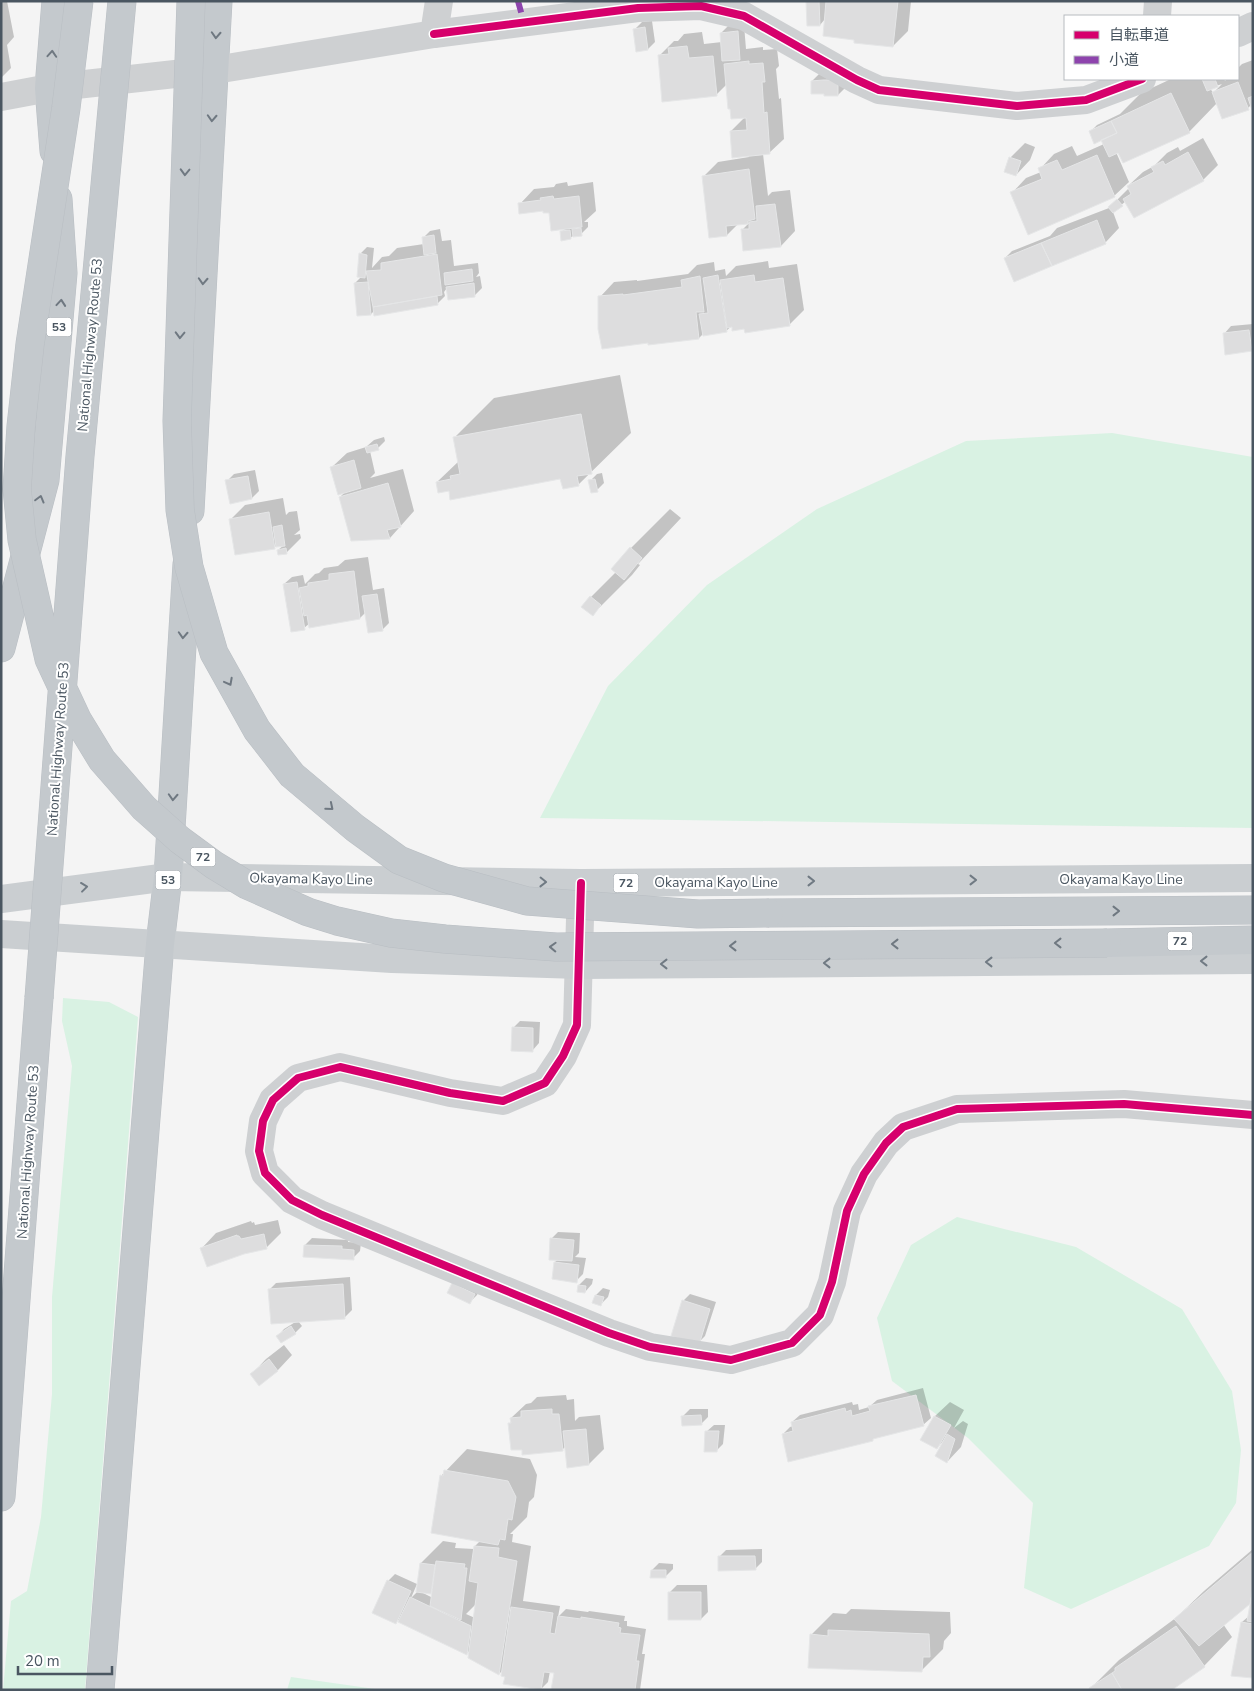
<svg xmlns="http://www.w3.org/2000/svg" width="1254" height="1691" viewBox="0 0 1254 1691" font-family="'Nunito Sans','Noto Sans JP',sans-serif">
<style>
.green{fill:#d9f2e3}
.shadow{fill:#0003;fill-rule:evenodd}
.building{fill:#ddddde;stroke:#e5e6e7}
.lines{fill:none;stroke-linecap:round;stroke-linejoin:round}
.trunk-casing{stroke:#b9bec3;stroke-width:29}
.minor{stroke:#ced0d2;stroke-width:28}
.tertiary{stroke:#ced0d2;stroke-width:28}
.primary{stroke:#caced1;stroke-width:28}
.trunk{stroke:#c4c9cd;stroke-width:28}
.trunk-bridge-casing{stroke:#b9bec3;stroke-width:29;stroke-linecap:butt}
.trunk-bridge{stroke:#c4c9cd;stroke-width:28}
.quiet{stroke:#8e44ad;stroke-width:6;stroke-dasharray:12 6;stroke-linecap:butt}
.cycleway-casing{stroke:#fff;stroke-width:11}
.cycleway{stroke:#d6006c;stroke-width:8}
.oneway{stroke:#6f7881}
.oneway2{stroke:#707a83}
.labels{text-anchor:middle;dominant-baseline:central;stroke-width:4;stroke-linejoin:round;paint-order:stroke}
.shield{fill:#fff;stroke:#808990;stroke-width:1}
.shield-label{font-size:12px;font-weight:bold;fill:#4a5661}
.street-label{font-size:14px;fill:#4a5661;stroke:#fff}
</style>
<rect width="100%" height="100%" fill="#f4f4f4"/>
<path class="green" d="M1112,433L1253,457V828L540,818L608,686L707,585L817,509L966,441Z
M63,998L109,1002L138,1017L85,1690H3L11,1601L27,1591L41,1517L52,1394V1297L72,1066L62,1021Z
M957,1217L1076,1247L1182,1309L1232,1391L1241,1450L1236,1503L1209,1546L1071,1609L1024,1588L1033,1503L968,1438L892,1381L877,1318L911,1245Z
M291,1677L382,1690H287Z"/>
<path class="shadow" d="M1,1H7L14,37L7,45L11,68L1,78Z
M808,1H911L908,31L893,46L856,39L825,19L820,25Z
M652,21L655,42L648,49L635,29L642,22Z
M744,25L746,49L763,47V50L777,49L779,66L776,69L779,99L781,98L784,139L769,153L763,154L768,196L772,192L790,190L795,231L781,246L742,230L749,223L738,224L727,235L703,177L718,162L749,157L731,131L745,117L727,84L716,95L659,56L674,41H678L684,34L702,32L704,44L722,42L721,33L728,26Z
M1253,60V108L1251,105L1248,108L1217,103L1189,132L1116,152L1129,182L1114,196L1012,193L1026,178L1041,172L1040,169L1054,154L1072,146L1077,156L1104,144L1102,139L1090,132L1097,125L1120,114L1141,93L1171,79H1224L1225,81L1227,79H1238V68L1242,64ZM1222,84L1213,93L1210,88Z
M819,74L845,88L838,95L812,81Z
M1203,138L1218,165L1203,180L1126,201L1113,212L1119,228L1105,243L1005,258L1012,251L1050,236L1057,228L1109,208L1129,188L1128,186L1143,172L1154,166L1167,153L1178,147L1180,151Z
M1025,143L1035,147L1030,160L1016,175L1010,158Z
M567,182L568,186L593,182L596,211L584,222H588V227L581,234L573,236L570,238L561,232L566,228L550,211L520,204L534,189L554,187L556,184Z
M440,229L442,241L451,240L454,266L478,263L479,273L476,277L480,276L482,288L475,295L449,299L447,288L444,292L445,296L438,303L374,311L371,314L355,283L362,276L360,254L367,247L374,248L372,268L382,257L389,256L397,248L424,244L423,238L430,231Z
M768,261L769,268L797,264L804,310L789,325L745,328L733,325L726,331L704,333L699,338L600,297L614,282L637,280V281L688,274L697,265L714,262L715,271L725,269L726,276L736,266Z
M1253,324V348L1251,350L1224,334L1231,326Z
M620,375L631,433L578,485L561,478L450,490L437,482L459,461L454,438L494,398Z
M384,437L385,441L378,448L370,451L375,473L370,478L403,469L414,511L390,538L352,540L340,497L346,491L332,467L347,453L366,447L374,440Z
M255,470L259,491L252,498L227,481L234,474Z
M602,473L604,483L597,490L590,481L597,474Z
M283,498L286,515L289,512L297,511L300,530L294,535L300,534L301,538L286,553L278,550L284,545L276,546L274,548L230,520L245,505Z
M670,509L681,518L638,564L640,565L632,575L592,615L591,597L616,572L631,548Z
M368,557L373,590L384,588L389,623L382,630L366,612L360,618L310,623L304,628L284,584L292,577L303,575L305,584L315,574L319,573L324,568L338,566L345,560Z
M520,1021L540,1022L539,1043L532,1051L513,1028Z
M278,1220L281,1233L266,1248H202L216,1233L251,1221L252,1223L254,1222L255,1225Z
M558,1232L580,1233L579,1253L575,1257L586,1258L583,1274L576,1281L553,1278L555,1262L558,1259L551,1239Z
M312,1238L348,1240V1242L361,1243L360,1251L353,1258L305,1245Z
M350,1277L352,1310L345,1317L298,1321L302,1326L295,1333L278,1336L284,1329L297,1321L269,1290L276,1283Z
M586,1278L593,1279L592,1284L585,1292L579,1285Z
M453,1284L481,1286L477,1295L470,1302Z
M603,1288L610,1290L608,1297L601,1304L596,1295Z
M690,1294L716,1302L705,1336L698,1343L683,1301Z
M284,1345L292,1355L278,1370L260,1384L252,1374L266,1359Z
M923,1388L931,1418L923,1425L875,1437L872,1440L783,1434L790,1427L793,1426L792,1422L800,1415L852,1402L853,1405L858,1404L859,1410L869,1407L877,1400Z
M566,1395L567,1400L574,1399L575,1421L579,1417L600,1415L604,1449L589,1464L566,1446L562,1450L524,1448L510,1423L512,1421L511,1418L526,1404L531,1403L537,1397Z
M950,1402L964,1410L954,1428L963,1421L968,1424L961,1447L947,1462L944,1440L937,1448L922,1440L935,1416Z
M690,1409H708V1417L701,1424L683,1416Z
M714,1425H725L723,1444L716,1451L706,1432Z
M467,1449L530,1459L537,1475L534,1497L529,1502L527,1517L510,1534H513L512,1542L531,1546L523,1601L560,1606L558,1617L566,1609L588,1612L589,1611L625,1616L624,1621H627V1626L646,1629L642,1654H645L640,1690H552L555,1672L550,1671L548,1682L541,1689L506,1676L503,1670L499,1674L470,1657L471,1650L467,1653L398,1620L388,1581L395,1574L417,1584L411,1598L417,1592L421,1563L443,1541L456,1543L455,1548L474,1549L475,1546L480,1541L441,1476ZM434,1589L433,1598L421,1592L430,1593ZM476,1604L475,1618L466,1614Z
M762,1549V1562L755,1569L719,1557L726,1550Z
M1253,1549V1677L1242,1622L1249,1616L1251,1601L1223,1624L1232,1637L1204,1666L1090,1689L1119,1660L1177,1617L1204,1591Z
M659,1563L673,1564V1569L665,1577L652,1570Z
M677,1585H707L708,1612L701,1619L670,1592Z
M851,1609L950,1612L951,1633L944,1641L943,1649L921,1671L811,1635L833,1613L846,1614Z"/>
<path class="building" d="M806,1H819L820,26H807Z
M826,1H898L893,47L854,43V40L823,36Z
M645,27L648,50L636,52L633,29Z
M738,31L740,60L722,61L720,33Z
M687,46L689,58L713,56L717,96L662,102L658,55L669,54L668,48Z
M749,61V64L763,63L765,82H762L764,113L767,112L770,154L732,158L730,131L747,130L746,118L731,119L730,109H728L724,64Z
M1202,79H1215L1218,87L1207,91Z
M823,80H838V96H824V94H811V81Z
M1238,82L1249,110L1222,119L1212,92Z
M1171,93L1190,133L1123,163L1118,153L1109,157L1101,140L1117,133L1111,121Z
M1253,96V109L1252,110L1248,98Z
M1111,121L1117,133L1094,144L1089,131Z
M1188,152L1204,181L1134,218L1123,199L1131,194L1127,186L1154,172L1151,167L1163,161L1165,165Z
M1097,155L1115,197L1028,235L1010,192L1042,179L1038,168L1057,160L1062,170Z
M1009,157L1021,161L1016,176L1004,172Z
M749,169L755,219L748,221V224L726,226L727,236L709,238L702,176Z
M553,196L554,199L579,196L582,227L551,231L549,213H543V211L519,214L518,203L541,200L540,198Z
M1117,199L1123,206L1113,213L1108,207Z
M775,204L781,247L743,251L741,229H749V222L757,221L756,206Z
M1097,220L1106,244L1052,266L1041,243Z
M581,228L582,236L573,237L572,229Z
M570,230L571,239L561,241L560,231Z
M434,235L436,253L424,255L422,237Z
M1041,243L1052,266L1014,282L1004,258Z
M359,253L367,255L365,278L357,277Z
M437,254L442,295L373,307L366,271L381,270V263Z
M472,269L473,281L445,285L444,273Z
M718,275L727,332L703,336L699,314L708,313L703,278Z
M754,275L755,282L783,278L790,326L745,333L744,329L732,331V327L727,328L720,280Z
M700,276L704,312H696L699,339L648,345V343L602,349L598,329V296L623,294V295L682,287L681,280Z
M368,282L371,315L357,316L354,283Z
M474,283L475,297L448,300L446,287Z
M437,296L438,305L374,316L373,307Z
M1249,330L1252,351L1225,355L1223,333Z
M581,414L592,474L577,476L579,486L563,489L560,479L450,500L449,491L438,493L436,482L451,479L450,476L460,474L453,437Z
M377,444L379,450L367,453L365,447Z
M354,460L361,488L338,495L330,467Z
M248,476L252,499L230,504L225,480Z
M595,479L598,492L591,493L588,480Z
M388,483L401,527L387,530L390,539L351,541L339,497Z
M269,512L275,549L235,555L229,519Z
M282,525L285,546L276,547L273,527Z
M630,547L642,558L624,580L611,569Z
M286,548L287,554L278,555L277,550Z
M354,571L360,619L309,628L307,615L304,616L299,588L308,586V583L329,580V574Z
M297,582L305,630L291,632L283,584Z
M377,594L383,631L368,633L362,596Z
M590,596L601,605L593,616L581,607Z
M512,1027L533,1028V1052L511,1051Z
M264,1234L267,1249L244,1254L207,1267L200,1248L237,1235V1236H239L241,1239Z
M550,1238L574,1240L572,1261L549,1260Z
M304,1245L342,1246V1249L354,1250V1260L303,1257Z
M554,1262L579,1265L577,1283L552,1279Z
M452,1283L475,1294L470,1304L447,1293Z
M343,1284L345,1319L271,1324L268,1289Z
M578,1285L586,1286L585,1293L577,1292Z
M595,1295L604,1297L601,1306L592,1303Z
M682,1300L710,1309L699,1345L671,1336Z
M291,1326L296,1334L281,1343L276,1336Z
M269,1359L278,1371L259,1386L250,1374Z
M916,1395L924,1426L873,1439V1441L788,1462L782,1434L793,1431L791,1422L845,1408L846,1412L851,1410L852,1416L870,1411L868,1406Z
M552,1409V1414H559L563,1451L522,1455V1450H511L508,1423H511L510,1418L521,1417V1411Z
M701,1415L702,1425L682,1426L681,1416Z
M934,1416L951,1425L937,1449L920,1440Z
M586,1429L589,1465L567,1468L563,1431Z
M705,1431H719L717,1452H704Z
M947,1434L955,1439L947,1463L935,1456Z
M444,1470L508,1481L516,1497L512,1520L508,1519L505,1540L500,1539L498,1545L431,1533L440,1475L443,1476Z
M474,1546L499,1548L498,1557L517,1561L499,1675L468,1658L478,1583L469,1581Z
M1253,1552V1588L1250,1604L1199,1646L1174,1619Z
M718,1556H755L756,1570L718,1571Z
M436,1561L465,1564L464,1568H467L461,1620L430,1606Z
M420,1563L435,1565L431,1594L416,1592Z
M651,1570H666V1578H650Z
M387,1580L411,1591L396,1624L372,1613Z
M1253,1588V1622L1247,1621Z
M668,1592H701V1620H668Z
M410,1597L471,1626L467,1655L398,1622Z
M511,1607L553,1613L550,1633L555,1634L558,1616L581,1619V1617L619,1623L618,1627L621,1628L620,1633L640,1635L636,1661H639L635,1690H551L554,1673L544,1672L541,1690L503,1684L505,1677L501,1676Z
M1241,1622L1253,1624V1678L1231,1676Z
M1176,1626L1205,1667L1172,1690H1122L1112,1673L1115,1671V1668Z
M828,1630L929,1634L930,1657H923L922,1672L808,1668L810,1634L828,1636Z
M1112,1673L1122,1690H1090L1089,1688Z"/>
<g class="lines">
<g class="trunk-casing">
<path id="trunk" d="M54,151L49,88L56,1
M190,511L218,1
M1,648L45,480L63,273L58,199
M769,913L1253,910
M1107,943L1253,940
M1,1497L39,998
M100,1690L160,944L168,877L187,564"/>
</g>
<path class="minor" d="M1157,16L1158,1
M1238,33L1253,26
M434,34L638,8L701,6L744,16L857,80L879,90L1017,106L1086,100L1142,79
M1,97L49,88L211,70"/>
<path class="tertiary" d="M215,70L434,34L439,1
M581,883L577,1025L563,1056L545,1083L503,1101L450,1093L340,1067L298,1078L273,1100L263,1121L259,1151L265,1173L292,1200L322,1215L609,1333L650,1347L731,1360L792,1343L820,1315L832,1282L847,1211L864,1174L886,1143L903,1127L957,1109L1124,1104L1253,1115"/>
<path class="primary" d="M1,899L168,877L581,883L1253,878
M1,934L392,959L579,965L1253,960"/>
<use href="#trunk" class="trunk"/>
<g class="trunk-bridge-casing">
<path id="trunk-bridge" d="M79,1L66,108L30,344L21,426L17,489L22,540L49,659L77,719L102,760L144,808L180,840L214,865L247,885L308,912L337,921L391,933L445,939L556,947L1107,943
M191,1L177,421L180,510L189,567L214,653L257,730L292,775L355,828L399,860L444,878L527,901L698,914L769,913
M39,998L80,456L122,1"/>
</g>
<use href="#trunk-bridge" class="trunk-bridge"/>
<path class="quiet" d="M518,1L524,23"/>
<g class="cycleway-casing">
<path id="cycleway" d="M434,34L638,8L701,6L744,16L857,80L879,90L1017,106L1086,100L1142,79
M581,883L577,1025L563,1056L545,1083L503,1101L450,1093L340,1067L298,1078L273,1100L263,1121L259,1151L265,1173L292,1200L322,1215L609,1333L650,1347L731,1360L792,1343L820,1315L832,1282L847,1211L864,1174L886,1143L903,1127L957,1109L1124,1104L1253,1115"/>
</g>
<use href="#cycleway" class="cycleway"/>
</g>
<defs><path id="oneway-chevron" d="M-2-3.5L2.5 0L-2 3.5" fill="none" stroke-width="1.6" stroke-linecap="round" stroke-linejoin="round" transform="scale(1.25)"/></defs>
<g class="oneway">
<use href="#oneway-chevron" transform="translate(216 35) rotate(93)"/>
<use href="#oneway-chevron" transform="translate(52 54) rotate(-86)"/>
<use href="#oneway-chevron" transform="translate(212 118) rotate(93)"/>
<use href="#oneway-chevron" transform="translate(185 172) rotate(92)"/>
<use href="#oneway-chevron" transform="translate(203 281) rotate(93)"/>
<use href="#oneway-chevron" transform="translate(61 303) rotate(-85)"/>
<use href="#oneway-chevron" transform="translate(180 335) rotate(92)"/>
<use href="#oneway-chevron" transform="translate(40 499) rotate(-75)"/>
<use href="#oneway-chevron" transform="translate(183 635) rotate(93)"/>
<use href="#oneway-chevron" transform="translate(229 682) rotate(62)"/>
<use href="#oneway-chevron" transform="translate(173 797) rotate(93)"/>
<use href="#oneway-chevron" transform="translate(330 807) rotate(40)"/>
<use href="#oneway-chevron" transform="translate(1116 911)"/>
<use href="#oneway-chevron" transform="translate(1058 943) rotate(180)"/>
<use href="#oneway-chevron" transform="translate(895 944) rotate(180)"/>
<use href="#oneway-chevron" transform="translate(733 946) rotate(180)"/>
<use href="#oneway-chevron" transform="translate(553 947) rotate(-178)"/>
</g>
<g class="oneway2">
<use href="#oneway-chevron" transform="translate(973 880)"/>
<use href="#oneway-chevron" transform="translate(811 881)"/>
<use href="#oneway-chevron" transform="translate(543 882) rotate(1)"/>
<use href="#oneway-chevron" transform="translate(84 887) rotate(-7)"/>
<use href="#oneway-chevron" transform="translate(1204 961) rotate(180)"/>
<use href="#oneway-chevron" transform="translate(989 962) rotate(180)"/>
<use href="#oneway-chevron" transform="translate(827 963) rotate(180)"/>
<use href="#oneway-chevron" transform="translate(664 964) rotate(180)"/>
</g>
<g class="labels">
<g class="shield">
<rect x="46.5" y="317.5" width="25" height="19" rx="4"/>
<rect x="190.5" y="847.5" width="25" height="19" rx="4"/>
<rect x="155.5" y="870.5" width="25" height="19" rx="4"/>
<rect x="613.5" y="873.5" width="25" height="19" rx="4"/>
<rect x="1167.5" y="931.5" width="25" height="19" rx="4"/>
</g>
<g class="shield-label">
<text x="59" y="327">53</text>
<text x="203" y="857">72</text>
<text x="168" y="880">53</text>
<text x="626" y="883">72</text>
<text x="1180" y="941">72</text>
</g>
<g class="street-label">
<text transform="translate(90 345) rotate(-85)">National Highway Route 53</text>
<text transform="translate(58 749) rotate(-86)">National Highway Route 53</text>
<text transform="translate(311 879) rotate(1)">Okayama Kayo Line</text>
<text x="1121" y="879">Okayama Kayo Line</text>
<text x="716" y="882">Okayama Kayo Line</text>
<text transform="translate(28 1152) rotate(-86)">National Highway Route 53</text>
</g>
</g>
<rect width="1254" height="1691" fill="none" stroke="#4a5661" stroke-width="5"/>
<rect x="1064" y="15" width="175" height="65" fill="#ffffff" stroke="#b7bbc0"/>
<rect x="1074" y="31" width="25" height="8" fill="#d6006c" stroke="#b7bbc0"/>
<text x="1109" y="40" font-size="15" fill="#4a5661">自転車道</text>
<rect x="1074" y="56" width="25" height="8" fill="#8e44ad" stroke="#b7bbc0"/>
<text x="1109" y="65" font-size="15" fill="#4a5661">小道</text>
<path d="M18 1666v8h94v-8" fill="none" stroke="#4a5661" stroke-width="2.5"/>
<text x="25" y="1666" font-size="15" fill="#4a5661" stroke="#ffffff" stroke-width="4" paint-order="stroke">20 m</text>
</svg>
